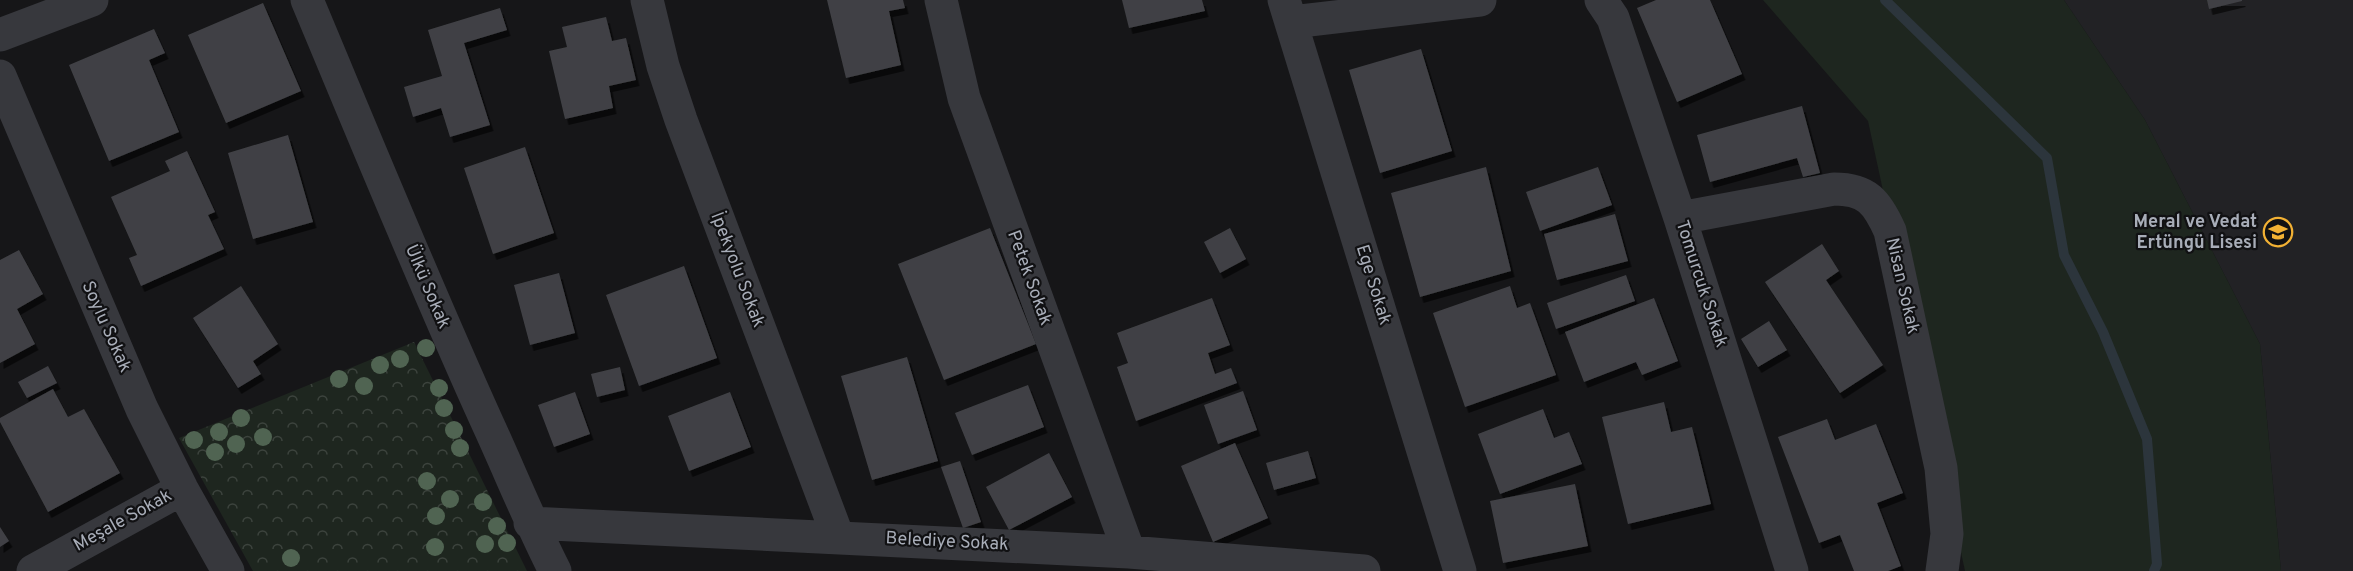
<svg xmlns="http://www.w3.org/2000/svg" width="2353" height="571" viewBox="0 0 2353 571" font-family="Overpass,sans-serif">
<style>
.built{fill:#222225}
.green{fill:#1e261f}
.park{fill:url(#park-crowns)}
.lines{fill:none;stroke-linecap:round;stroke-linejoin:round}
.stream{stroke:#2c353c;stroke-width:10}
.building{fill:#404145;filter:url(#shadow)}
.minor{stroke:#37383d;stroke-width:33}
.tree{fill:#506452}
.labels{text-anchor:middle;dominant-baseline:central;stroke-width:4.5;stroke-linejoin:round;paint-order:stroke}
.poi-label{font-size:18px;font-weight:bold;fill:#a8adb8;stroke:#111113;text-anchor:end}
.street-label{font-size:18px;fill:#a8adb8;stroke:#111113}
</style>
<defs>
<pattern id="park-crowns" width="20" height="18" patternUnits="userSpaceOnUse" patternTransform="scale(1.5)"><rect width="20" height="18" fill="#1e261f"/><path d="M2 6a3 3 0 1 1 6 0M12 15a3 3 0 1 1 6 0" fill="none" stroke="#3c433d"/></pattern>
<filter id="shadow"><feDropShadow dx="3.5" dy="6" stdDeviation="0" flood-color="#0009"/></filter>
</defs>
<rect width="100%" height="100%" fill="#161618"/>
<path class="built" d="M2064,0H2353V571H2281L2260,344L2145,120Z"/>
<path class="green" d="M1763,0H2064L2145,120L2260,344L2281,571H1965L1868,121Z"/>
<path class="park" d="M414,342L527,571H253L179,438Z"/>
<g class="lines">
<path class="stream" d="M1885,0L2047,158L2064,255L2103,332L2147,439L2157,564L2154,571"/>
</g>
<path class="building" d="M827,0H903L905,8L889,11L901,65L846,78Z
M1122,0H1202L1205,11L1129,28Z
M1656,0H1710L1742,74L1677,102L1637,8Z
M2207,0H2242V1L2209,9Z
M263,3L301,91L226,123L188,35Z
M500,8L507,30L464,43L490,125L450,137L441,108L413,117L404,87L442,76L428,30Z
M606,17L612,41L626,38L636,80L609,86L613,108L565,119L549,51L567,47L562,27Z
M154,29L165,53L149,60L179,132L109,161L69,65Z
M1421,49L1452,151L1380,173L1349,70Z
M1802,106L1820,173L1803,177L1797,158L1710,182L1697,135Z
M288,135L313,222L253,239L228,153Z
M525,147L554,233L493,254L464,168Z
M187,151L215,212L208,215L224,249L141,286L129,258L137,255L111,197L170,171L165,161Z
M1486,167L1511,271L1420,297L1391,193Z
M1598,167L1612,205L1540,231L1526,192Z
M1615,214L1628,261L1557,280L1544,234Z
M990,228L1036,344L944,380L898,264Z
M1230,228L1246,259L1220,273L1204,242Z
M1822,244L1839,271L1826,280L1883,365L1840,393L1765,282Z
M19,250L43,294L17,309L35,344L0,363V260Z
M684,266L717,358L639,386L606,295Z
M559,273L575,333L530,345L514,285Z
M1626,275L1635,301L1556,329L1547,303Z
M241,286L278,344L253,361L261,374L238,388L193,318Z
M1510,286L1517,308L1530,303L1556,375L1465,407L1433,313Z
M1212,298L1230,345L1208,353L1215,374L1231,368L1237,383L1136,421L1117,367L1128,363L1117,333Z
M1654,298L1678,361L1642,375L1636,362L1584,382L1565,332Z
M1769,321L1787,350L1758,367L1741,339Z
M907,357L938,461L872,480L841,376Z
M48,366L57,383L27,398L18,382Z
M620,367L625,390L597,397L591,374Z
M1028,385L1044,427L972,455L955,413Z
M53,389L68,417L84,409L120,473L48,512L0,422V418Z
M1243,391L1257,430L1218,444L1204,405Z
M575,392L590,434L554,447L538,405Z
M730,392L751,447L689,471L668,416Z
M1664,402L1671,432L1692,427L1711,504L1628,524L1602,417Z
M1543,409L1554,438L1569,432L1582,464L1500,494L1478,434Z
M1827,419L1835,440L1876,424L1903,493L1877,503L1901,566L1888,571H1854L1840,535L1819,543L1778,437Z
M1235,443L1268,518L1213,542L1181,466Z
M1308,451L1316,478L1274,490L1266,463Z
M1049,453L1072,497L1009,530L986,487Z
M960,461L981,522L963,528L941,467Z
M1575,484L1588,546L1503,563L1490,501Z
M0,527L9,541L0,547Z"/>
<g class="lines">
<path class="minor" d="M307,0C366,141 424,283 487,422C510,472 530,522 555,571
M647,0L663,66L681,120L838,537
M941,0L964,98L1129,552
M1284,0L1460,571
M1601,0L1613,18L1680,218L1792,571
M1292,22L1480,0
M0,35L92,0
M0,76L142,409L182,489L228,571
M1680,218L1834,189C1867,189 1877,202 1890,231L1941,468L1947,534L1942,571
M530,523L1129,552L1364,571
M33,571L182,489"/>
</g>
<g class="tree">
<circle cx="426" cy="348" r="9"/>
<circle cx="400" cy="359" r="9"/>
<circle cx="380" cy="365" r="9"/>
<circle cx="339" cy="379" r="9"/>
<circle cx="364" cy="386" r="9"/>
<circle cx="439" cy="388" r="9"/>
<circle cx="444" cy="408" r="9"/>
<circle cx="241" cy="418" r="9"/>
<circle cx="454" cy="430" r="9"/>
<circle cx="219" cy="432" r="9"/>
<circle cx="263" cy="437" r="9"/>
<circle cx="194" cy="440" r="9"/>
<circle cx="236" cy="444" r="9"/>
<circle cx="460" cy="448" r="9"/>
<circle cx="215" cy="452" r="9"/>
<circle cx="427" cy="481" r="9"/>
<circle cx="450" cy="499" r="9"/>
<circle cx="483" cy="502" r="9"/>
<circle cx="436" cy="516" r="9"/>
<circle cx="497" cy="526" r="9"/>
<circle cx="507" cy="543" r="9"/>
<circle cx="485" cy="544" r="9"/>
<circle cx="435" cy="547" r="9"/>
<circle cx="291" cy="558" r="9"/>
</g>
<defs>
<g id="school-ring" transform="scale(1.5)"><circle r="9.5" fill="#111113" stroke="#f2b134" stroke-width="1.5"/><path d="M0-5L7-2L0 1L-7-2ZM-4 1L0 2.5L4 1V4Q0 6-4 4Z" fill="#f2b134"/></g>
</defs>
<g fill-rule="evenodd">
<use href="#school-ring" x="2278" y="232"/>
</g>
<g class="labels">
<g class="poi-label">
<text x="2257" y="222">Meral ve Vedat<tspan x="2257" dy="21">Ertüngü Lisesi</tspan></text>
</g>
<g class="street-label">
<text transform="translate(737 270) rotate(69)">İpekyolu Sokak</text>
<text transform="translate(1029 278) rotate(70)">Petek Sokak</text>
<text transform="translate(1701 284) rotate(72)">Tomurcuk Sokak</text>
<text transform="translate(1373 285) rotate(73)">Ege Sokak</text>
<text transform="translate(1902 286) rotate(77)">Nisan Sokak</text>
<text transform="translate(427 287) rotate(67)">Ülkü Sokak</text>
<text transform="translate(106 327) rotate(66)">Soylu Sokak</text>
<text transform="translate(123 521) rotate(-29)">Meşale Sokak</text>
<text transform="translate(947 542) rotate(3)">Belediye Sokak</text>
</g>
</g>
</svg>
